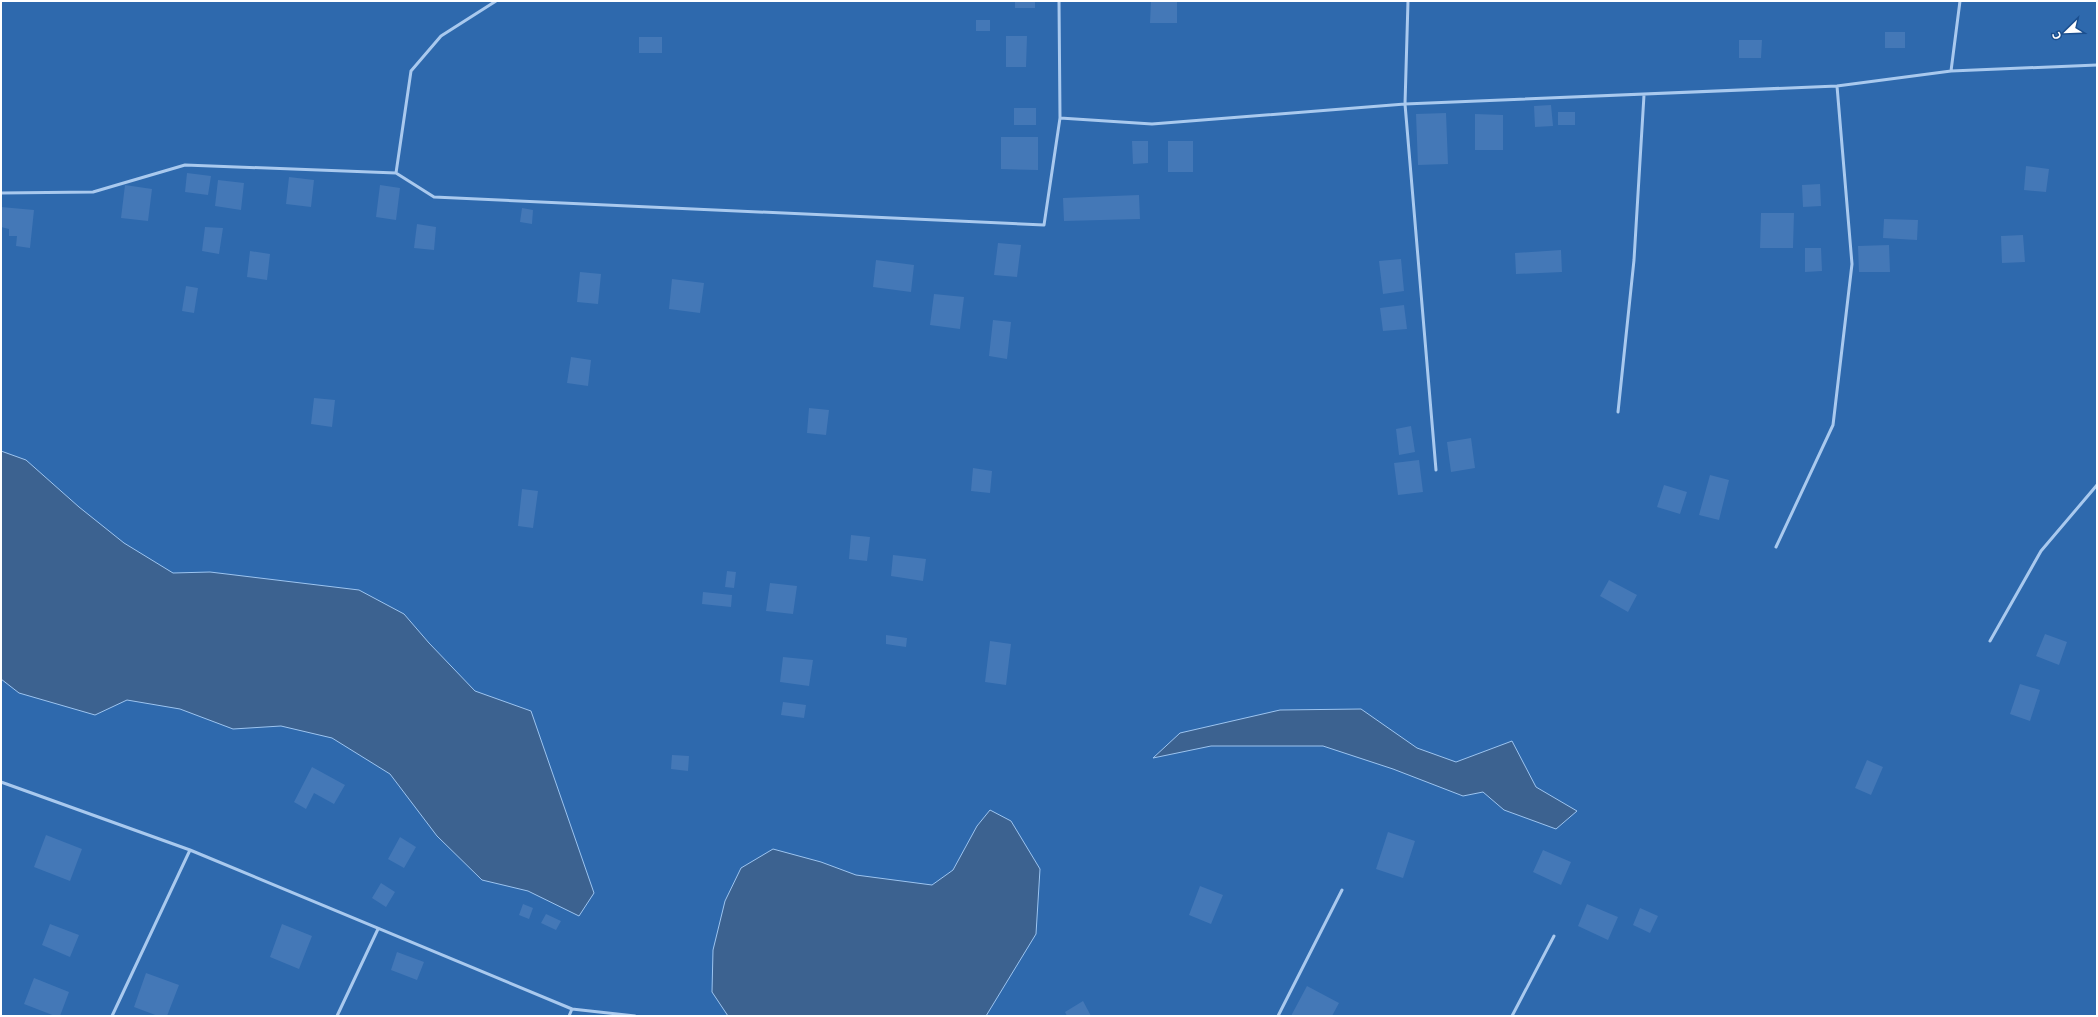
<svg xmlns="http://www.w3.org/2000/svg" width="2098" height="1017" viewBox="0 0 2098 1017" font-family="'Open Sans',sans-serif">
<style>
.green{fill:#2e69ad}
.water{fill:#3c6290;stroke:#9cc4f0}
.building{fill:#4478b7}
.lines{fill:none;stroke-linecap:round;stroke-linejoin:round}
.service{stroke:#a9c9ee;stroke-width:3}
</style>
<rect width="100%" height="100%" fill="#1b4f8f"/>
<path class="green" d="M1,1H2097V1016H1Z"/>
<path class="water" d="M1,451L26,460L79,507L124,543L173,573L210,572L359,590L404,614L429,643L475,691L531,711L594,893L579,916L528,891L482,880L437,836L390,774L332,738L281,726L233,729L180,709L127,700L95,715L19,693L1,679Z
M1361,709L1417,748L1456,762L1512,741L1536,787L1577,811L1556,829L1504,810L1483,792L1463,796L1393,769L1323,746H1211L1153,758L1180,733L1280,710Z
M990,810L1011,821L1040,869L1036,934L986,1016H728L712,992L713,950L725,901L741,868L773,849L821,862L856,875L932,885L953,870L977,826Z"/>
<path class="building" d="M1015,1H1035V8H1015Z
M1151,1H1177V23H1150Z
M976,20H990V31H976Z
M1885,32H1905V48H1885Z
M1006,36H1027L1026,67H1006Z
M639,37H662V53H639Z
M1739,40H1762L1761,58H1739Z
M1551,105L1553,126L1535,127L1534,106Z
M1014,108H1036V125H1014Z
M1558,112H1575V125H1558Z
M1446,113L1448,164L1418,165L1416,114Z
M1475,114L1503,115V150H1475Z
M1001,137H1038V170L1001,169Z
M1132,141H1148V163L1133,164Z
M1168,141H1193V172H1168Z
M2026,166L2049,169L2046,192L2024,190Z
M187,173L211,176L208,195L185,192Z
M289,177L314,180L311,207L286,204Z
M218,180L244,183L241,210L215,206Z
M1820,184L1821,206L1803,207L1802,185Z
M125,185L152,189L148,221L121,218Z
M380,185L400,188L396,220L376,217Z
M1139,195L1140,219L1064,221L1063,198Z
M1,207L34,210L30,248L16,246L17,236H9V229L1,227Z
M522,208L533,210L532,224L520,222Z
M1761,213H1794L1793,248H1760Z
M1884,219L1918,220L1917,240L1883,238Z
M417,224L436,227L434,250L414,248Z
M205,227L223,228L219,254L202,251Z
M2023,235L2025,262L2002,263L2001,236Z
M998,243L1021,245L1017,277L994,275Z
M1889,245L1890,272H1859L1858,246Z
M1805,248H1821L1822,271L1805,272Z
M1561,250L1562,272L1516,274L1515,253Z
M250,251L270,254L267,280L247,277Z
M1401,259L1404,291L1383,294L1379,261Z
M876,260L914,265L911,292L873,287Z
M580,272L601,274L598,304L577,302Z
M672,279L704,283L700,313L669,309Z
M186,286L198,288L194,313L182,311Z
M934,294L964,297L960,329L930,325Z
M1404,305L1407,329L1383,331L1380,308Z
M993,320L1011,322L1007,359L989,356Z
M571,357L591,360L588,386L567,383Z
M314,398L335,400L332,427L311,424Z
M809,408L829,410L826,435L807,433Z
M1411,426L1415,452L1399,455L1396,429Z
M1471,438L1475,468L1451,472L1447,442Z
M1419,460L1423,492L1398,495L1394,463Z
M973,468L992,471L990,493L971,491Z
M1710,475L1729,480L1719,520L1699,515Z
M1664,485L1687,492L1680,514L1657,507Z
M522,489L538,491L533,528L518,526Z
M851,535L870,537L867,561L849,559Z
M893,555L926,559L923,581L891,576Z
M727,571L736,572L734,588L725,587Z
M1609,580L1637,595L1628,612L1600,596Z
M770,583L797,586L793,614L766,611Z
M703,592L732,595L731,607L702,604Z
M2045,634L2067,642L2059,665L2036,656Z
M886,635L907,638L906,647L886,644Z
M990,641L1011,644L1006,685L985,682Z
M783,657L813,660L809,686L780,682Z
M2020,684L2040,690L2030,721L2010,714Z
M783,702L806,705L804,718L781,715Z
M672,755L689,756L688,771L671,769Z
M1867,760L1883,767L1871,795L1855,788Z
M312,767L345,785L334,804L314,793L306,809L294,802Z
M1388,832L1415,841L1403,878L1376,869Z
M46,835L82,849L70,881L34,867Z
M400,837L416,847L404,868L388,859Z
M1543,850L1571,862L1561,885L1533,872Z
M381,883L395,892L386,907L372,898Z
M1200,886L1223,895L1211,924L1189,915Z
M523,904L533,908L529,919L519,915Z
M1587,904L1618,917L1608,940L1578,926Z
M1640,908L1658,916L1650,933L1633,925Z
M546,914L561,921L556,930L541,923Z
M50,924L79,935L70,957L42,945Z
M282,924L312,936L299,969L270,957Z
M397,952L424,962L417,980L391,970Z
M146,973L179,985L167,1016H158L134,1007Z
M34,978L69,992L60,1016H55L24,1004Z
M1307,986L1339,1003L1332,1016H1291Z
M1083,1001L1091,1016H1067L1065,1012Z"/>
<g class="lines">
<path class="service" d="M1408,1L1405,104L1436,470
M1951,71L1960,1
M1060,118L1152,124L1405,104L1837,86L1951,71L2097,65
M396,173L411,71L441,36L496,1
M1,193L93,192L185,165L396,173L434,197L1044,225L1060,118L1059,1
M1618,412L1634,260L1644,95
M1776,547L1833,425L1852,264L1837,86
M1990,641L2041,551L2097,485
M1,782L190,850L572,1009L635,1016
M112,1016L190,850
M337,1016L378,929
M569,1016L572,1009
M1278,1016L1342,890
M1512,1016L1554,936"/>
</g>
<rect width="2098" height="1017" fill="none" stroke="#ffffff" stroke-width="4"/>
<g transform="translate(2066 32) rotate(247)" stroke="#1b4f8f" stroke-width="3" paint-order="stroke">
<path d="M0-3L7 15L0 10L-7 15Z" fill="#ffffff"/>
<text y="-6" font-size="11" font-weight="bold" text-anchor="middle" fill="#ffffff">С</text>
</g>
</svg>
